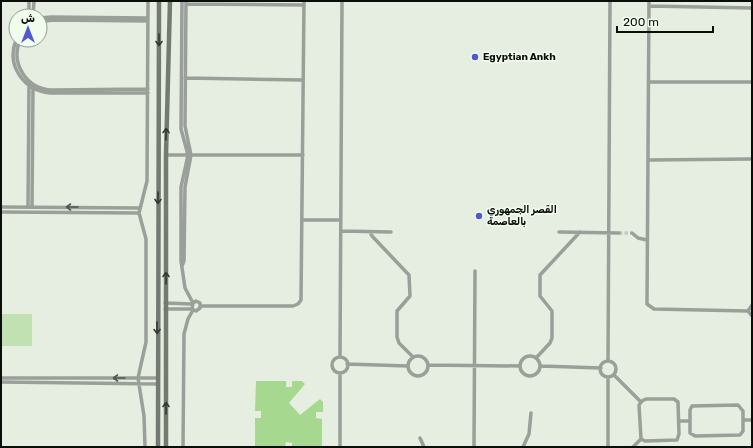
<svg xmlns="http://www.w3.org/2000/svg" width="753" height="448" viewBox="0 0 753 448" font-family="Rubik,'Noto Sans Arabic',sans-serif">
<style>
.green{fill:#c1e1b2}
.water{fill:#a7d88f}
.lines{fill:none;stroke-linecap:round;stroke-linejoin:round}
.street-tunnel{stroke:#c4ccc1;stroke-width:3.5;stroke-dasharray:3.5 2;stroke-linecap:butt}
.street{stroke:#9b9f99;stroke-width:3.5}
.secondary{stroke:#747a72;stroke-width:4.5}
.oneway{stroke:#343933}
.oneway2{stroke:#525651}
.poi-dot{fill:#4f5ad0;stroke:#f2fcee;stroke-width:1.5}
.labels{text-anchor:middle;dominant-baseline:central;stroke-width:3;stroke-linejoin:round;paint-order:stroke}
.poi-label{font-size:10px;font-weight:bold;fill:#0a0d09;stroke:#f2fcee;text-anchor:start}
</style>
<rect width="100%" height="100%" fill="#e5eee1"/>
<path class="green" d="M1,314H32V346H1Z"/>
<path class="water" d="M256,381H286V387H292V381H302L305,384L289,403L300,415L320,399L323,402V412H316V418L322,419V447H292V443L286,442L285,447H255V418H261V411H255Z"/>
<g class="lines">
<path class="street-tunnel" d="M619,233H632"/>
<path class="street" d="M182,1L181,129L188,155L181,187V261L185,288L193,303
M649,1L647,304L654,309L748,311
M186,4L304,5
M649,6L752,8
M29,16V1
M33,16L34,1
M40,18L51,17L148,18
M40,22L52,20L148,21
M16,40C6,66 24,91 51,93H148
M20,40C10,64 27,89 52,90L148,89
M185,78L303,80
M649,82H752
M166,155H303
M648,160L752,159
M1,207L139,208
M28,207L29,85
M32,207L33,86
M1,212L139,213
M302,220H341
M341,231L391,232
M370,232L372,236L409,275L410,296L397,311V337L399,343L413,357
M559,232L619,233
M632,233L638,238L647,240
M182,266L184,261L185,187L191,155L185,126L186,1
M165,303L192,304
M752,305L748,311L752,316
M201,306H293L298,304L301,300L304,1
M165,309H192L196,311L200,308V303L196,301L193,303L192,309
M520 366a10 10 0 1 1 20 0a10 10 0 1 1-20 0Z
M408 366a10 10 0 1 1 20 0a10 10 0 1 1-20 0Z
M332 365a8 8 0 1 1 16 0a8 8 0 1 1-16 0Z
M340,357L342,1
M536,358L550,343L552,338V311L540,296V275L580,232
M600 369a8 8 0 1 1 16 0a8 8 0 1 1-16 0Z
M608,361L610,1
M347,364L408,366
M428,365L520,366
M541,366L601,368
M340,373V447
M614,375L641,402
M1,378H158
M1,382L158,384
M646,399H674L678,402L679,434L677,440L645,441L641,439L639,405L642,401Z
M738,405L743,411V431L740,435L695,436L690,433V410L692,406Z
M743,420H752
M679,421H690
M420,438L424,447
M145,447L144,416L138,378L146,342V239L139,213L147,181L148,1
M183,447L184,334L188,319L193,310
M474,447L475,271
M523,447L529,434L531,413
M608,447V377
M633,447L641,439"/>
<path class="secondary" d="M158,447L159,1
M166,447V155L170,1"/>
</g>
<defs><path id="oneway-shaft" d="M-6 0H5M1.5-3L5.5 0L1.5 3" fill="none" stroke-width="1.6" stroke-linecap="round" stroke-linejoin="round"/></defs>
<g class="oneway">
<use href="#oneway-shaft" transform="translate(159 40) rotate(90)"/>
<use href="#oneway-shaft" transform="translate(166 134) rotate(-88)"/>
<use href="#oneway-shaft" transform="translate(158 198) rotate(91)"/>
<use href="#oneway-shaft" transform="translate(166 278) rotate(-90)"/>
<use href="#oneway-shaft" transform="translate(157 328) rotate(89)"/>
<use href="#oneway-shaft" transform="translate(166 408) rotate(-90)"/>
</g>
<g class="oneway2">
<use href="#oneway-shaft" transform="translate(72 207) rotate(-180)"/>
<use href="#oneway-shaft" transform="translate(119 378) rotate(-180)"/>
</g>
<g class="poi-dot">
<circle cx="475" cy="57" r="4"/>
<circle cx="479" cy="216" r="4"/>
</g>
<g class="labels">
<g class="poi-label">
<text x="483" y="57">Egyptian Ankh</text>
<text x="487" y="210">القصر الجمهوري<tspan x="487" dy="12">بالعاصمة</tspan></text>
</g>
</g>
<rect width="753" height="448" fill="none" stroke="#0a0d09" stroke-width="4"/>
<g transform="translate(28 28)"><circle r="19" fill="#f2fcee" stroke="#959c92"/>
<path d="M0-3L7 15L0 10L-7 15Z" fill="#4f5ad0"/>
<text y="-6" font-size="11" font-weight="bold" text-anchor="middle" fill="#0a0d09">ش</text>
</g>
<path d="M617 26v6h96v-6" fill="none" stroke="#0a0d09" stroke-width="2"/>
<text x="623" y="26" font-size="12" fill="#0a0d09" stroke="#f2fcee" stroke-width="3" paint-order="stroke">200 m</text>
</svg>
